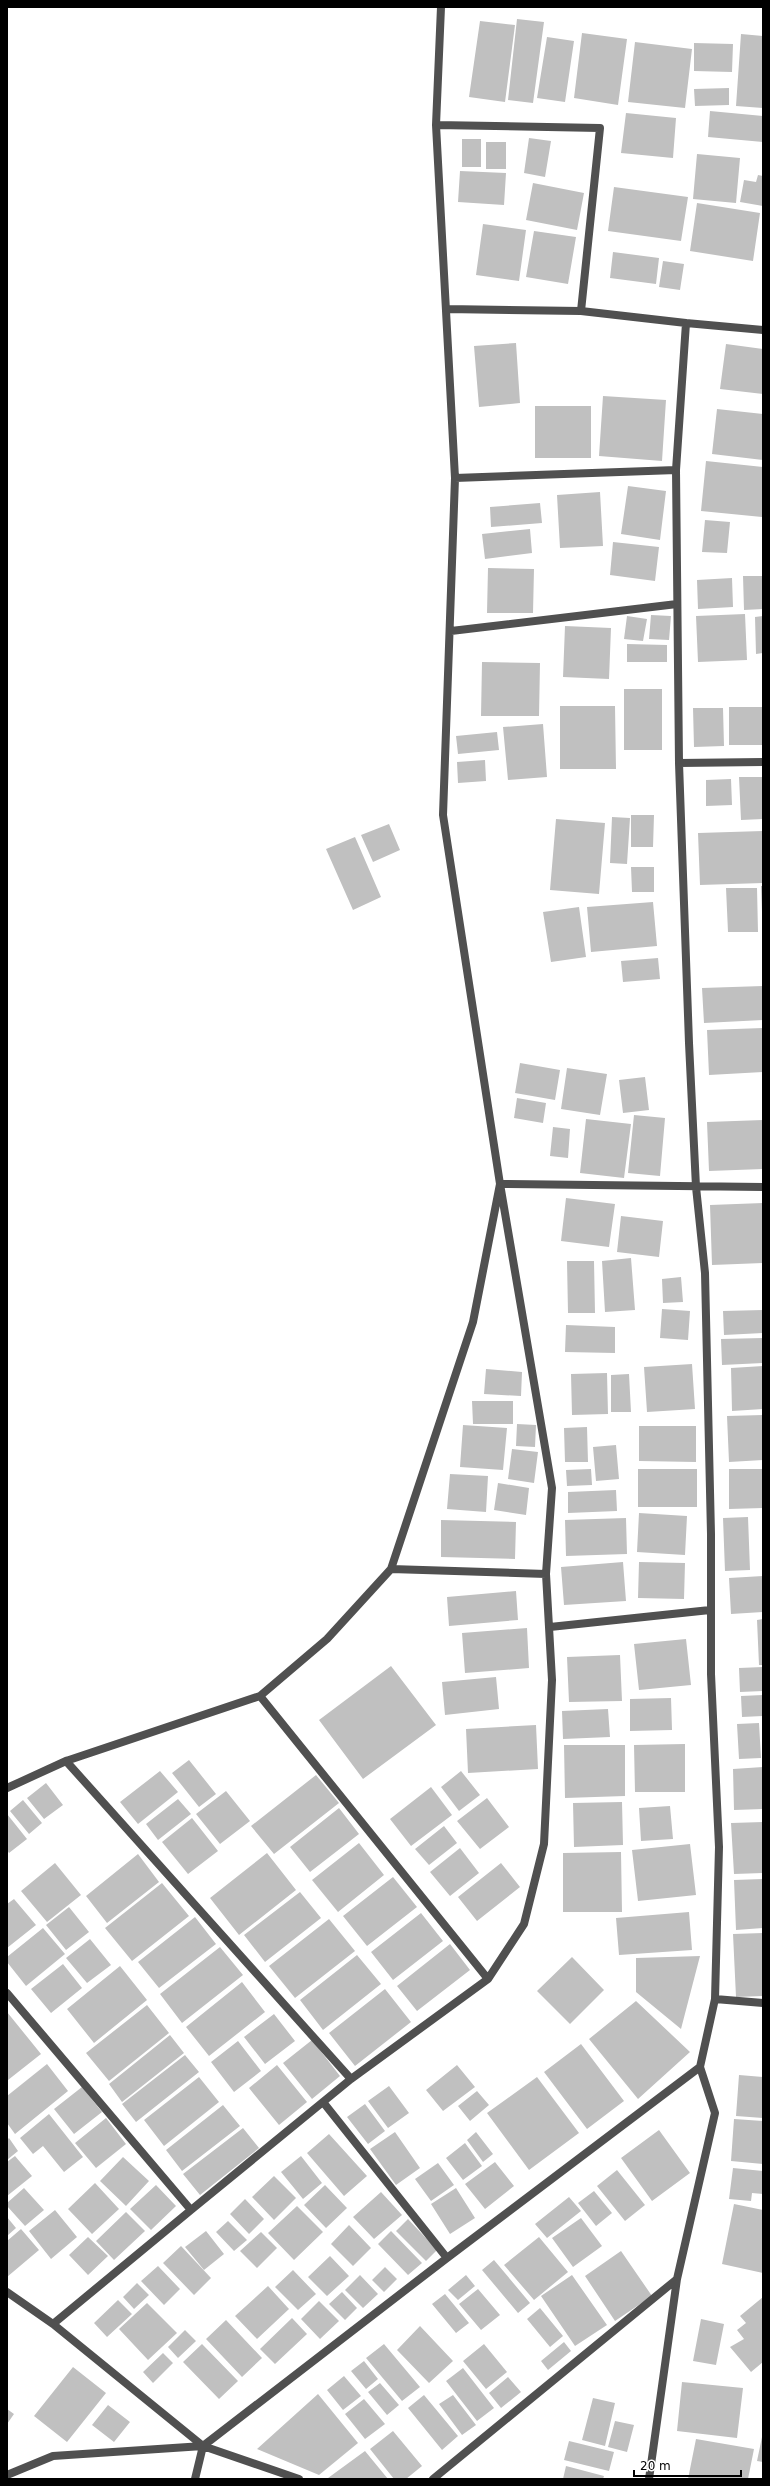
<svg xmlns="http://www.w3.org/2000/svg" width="770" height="2486" viewBox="0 0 770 2486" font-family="'DejaVu Sans',sans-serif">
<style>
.building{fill:#c0c0c0}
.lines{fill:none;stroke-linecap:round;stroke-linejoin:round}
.minor{stroke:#505050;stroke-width:8}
</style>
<rect width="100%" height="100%" fill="#fff"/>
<path class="building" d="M517,19L544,22L533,103L508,100Z
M480,21L515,25L505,102L469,97Z
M582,33L627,39L618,105L574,98Z
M741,34L763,36V108L736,106Z
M547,37L574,41L565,102L537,98Z
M635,42L692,49L685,108L628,102Z
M694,43L733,44L732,72L694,71Z
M729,88V105L695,106L694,89Z
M710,111L763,116V142L708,137Z
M626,113L676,118L673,158L621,153Z
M529,138L551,141L545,177L524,173Z
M462,139H481V167H462Z
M486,142H506V169H486Z
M697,154L740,158L736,203L693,199Z
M460,171L506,173L504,205L458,202Z
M758,175L763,176V206L740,202L744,180L756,182Z
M533,183L584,193L577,230L526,220Z
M614,187L688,197L681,241L608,231Z
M697,203L760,213L753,261L690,251Z
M483,224L526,230L519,281L476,275Z
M534,231L576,237L568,284L526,277Z
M613,252L659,258L656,284L610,278Z
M663,261L684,264L680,290L659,287Z
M516,343L520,403L479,407L474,346Z
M726,344L763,349V394L720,389Z
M603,396L666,400L662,461L599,456Z
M535,406H591V458H535Z
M717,409L763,414V460L712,454Z
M706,461L763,467L762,517L701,511Z
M628,486L666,491L660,540L621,534Z
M600,492L603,546L560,548L557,495Z
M540,503L542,523L491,527L490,507Z
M705,520L730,522L727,553L702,552Z
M530,529L532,553L485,559L482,534Z
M613,542L659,547L655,581L610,575Z
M488,568L534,569L533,613H487Z
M743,576H763V609L744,610Z
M732,578L733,607L698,609L697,580Z
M745,614L747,660L698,662L696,616Z
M651,615L671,616L669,640L649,639Z
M627,616L647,619L643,641L624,639Z
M763,616V653L756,654L755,617Z
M565,626L611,628L609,679L563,677Z
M627,644L667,645V662H627Z
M482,662L540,663L539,716H481Z
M624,689H662V750H624Z
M560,706H615L616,769H560Z
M729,707H763V745H729Z
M693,708H723L724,746L694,747Z
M543,724L547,777L508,780L503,727Z
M497,732L499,750L458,754L456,736Z
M485,760L486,781L458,783L457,762Z
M739,777H763V819L741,820Z
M731,779L732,805L706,806V780Z
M631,815H654L653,847H631Z
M612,817L630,818L627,864L610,863Z
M556,819L605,823L599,894L550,890Z
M389,824L400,850L373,862L361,835Z
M763,831V883L700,885L698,833Z
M355,837L381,897L353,910L326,849Z
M631,867H654V892H632Z
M761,886H763V912H762Z
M726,888H757L758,932H728Z
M653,902L657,946L591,952L587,907Z
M579,907L586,957L551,962L543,912Z
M658,958L660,979L623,982L621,961Z
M763,986V1020L704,1023L702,988Z
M763,1028V1072L709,1075L707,1030Z
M520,1063L560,1070L555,1100L515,1093Z
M567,1068L607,1074L600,1115L561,1109Z
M645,1077L649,1110L623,1113L619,1080Z
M517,1098L546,1103L543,1123L514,1118Z
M634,1115L665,1118L660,1176L628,1173Z
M586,1119L631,1124L624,1178L580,1173Z
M763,1120V1169L709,1171L707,1122Z
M553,1127L570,1129L568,1158L550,1156Z
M566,1198L615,1204L609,1247L561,1241Z
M763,1203V1263L712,1265L710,1205Z
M621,1216L663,1221L659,1257L617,1252Z
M631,1258L635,1310L605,1312L602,1261Z
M567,1261H594L595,1313H568Z
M681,1277L683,1302L663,1303L662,1279Z
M662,1309L690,1311L688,1340L660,1338Z
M763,1310V1333L724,1335L723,1311Z
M566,1325L615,1327V1353L565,1352Z
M763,1338V1363L722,1365L721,1339Z
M692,1364L695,1409L647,1412L644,1367Z
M763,1366V1409L732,1411L731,1368Z
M486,1369L522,1372L521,1396L484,1394Z
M607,1373L608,1414L572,1415L571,1374Z
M629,1374L631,1412H611V1375Z
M472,1401H513V1424H473Z
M763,1415V1460L729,1462L727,1416Z
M517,1424L536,1425L535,1447L516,1446Z
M463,1425L507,1428L503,1470L460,1467Z
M639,1426H696V1462L639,1461Z
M587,1427L588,1462H565L564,1428Z
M616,1445L619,1479L596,1481L593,1447Z
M512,1449L538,1452L534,1483L508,1479Z
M591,1469L592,1485L567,1486L566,1470Z
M638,1469H697V1507H638Z
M729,1469H763V1508L729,1509Z
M450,1474L488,1476L486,1512L447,1509Z
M498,1483L529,1488L526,1515L494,1510Z
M616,1490L617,1511L568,1513V1492Z
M639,1513L687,1516L685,1555L637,1552Z
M748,1517L750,1570L725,1571L723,1518Z
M626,1518L627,1554L566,1556L565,1520Z
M441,1520L516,1522L515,1559L441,1557Z
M623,1562L626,1601L564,1605L561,1567Z
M639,1562L685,1563L684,1599L638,1598Z
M763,1576V1612L731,1614L729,1578Z
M516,1591L518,1620L449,1626L447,1597Z
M763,1619V1665H759L757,1620Z
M527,1628L529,1668L465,1673L462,1633Z
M686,1639L691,1685L639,1690L634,1644Z
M620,1655L622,1701L569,1702L567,1657Z
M391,1666L436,1725L363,1779L319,1720Z
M763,1667V1691L740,1692L739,1668Z
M496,1677L499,1709L445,1715L442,1682Z
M763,1695V1716L742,1717L741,1696Z
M671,1698L672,1730L630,1731V1699Z
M608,1709L610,1737L563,1739L562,1711Z
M759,1723L761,1758L739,1759L737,1724Z
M536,1725L538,1769L468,1773L466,1729Z
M685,1744V1792H635L634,1745Z
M564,1745H625V1796L565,1798Z
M189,1760L216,1794L199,1807L172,1773Z
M763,1767V1809L734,1810L733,1769Z
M160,1771L178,1792L138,1824L120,1802Z
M461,1771L480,1795L459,1811L441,1787Z
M316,1775L339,1803L274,1854L251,1826Z
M46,1783L63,1805L44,1819L27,1798Z
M431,1787L452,1815L411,1846L390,1819Z
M226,1791L250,1821L220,1844L196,1814Z
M487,1798L509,1827L480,1849L457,1821Z
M178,1799L191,1814L158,1840L146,1824Z
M23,1800L42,1823L29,1834L10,1811Z
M622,1802L623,1845L574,1847L573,1803Z
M670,1806L673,1839L641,1841L639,1808Z
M339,1808L359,1834L310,1872L290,1847Z
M7,1814L27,1839L9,1853L7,1850Z
M192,1818L218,1851L188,1874L162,1842Z
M763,1822V1873L734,1874L731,1823Z
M444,1826L457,1843L429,1865L415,1849Z
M359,1843L384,1875L338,1912L312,1880Z
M690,1844L696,1895L638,1901L632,1850Z
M460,1848L479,1873L450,1896L430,1872Z
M621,1852L622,1912H563V1853Z
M267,1853L296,1890L239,1935L210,1898Z
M138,1854L159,1882L107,1923L86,1896Z
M55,1863L81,1895L47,1922L21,1891Z
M501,1863L520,1887L477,1921L458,1897Z
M393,1877L417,1907L367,1946L343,1916Z
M763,1879V1928L736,1930L734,1880Z
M162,1883L189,1916L132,1961L105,1928Z
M300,1892L321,1918L265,1962L244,1935Z
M14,1899L36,1925L7,1948V1904Z
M69,1907L89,1932L66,1950L46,1925Z
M689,1912L692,1950L619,1955L616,1918Z
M421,1913L443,1941L393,1980L371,1952Z
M195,1917L216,1944L159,1988L138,1962Z
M329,1919L355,1951L295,1998L269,1966Z
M43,1928L65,1954L26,1986L7,1962V1957Z
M763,1933V1996L736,1997L733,1934Z
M90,1939L111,1965L87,1983L66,1958Z
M450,1944L470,1970L417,2011L397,1986Z
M220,1947L243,1975L182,2023L160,1994Z
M357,1955L381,1984L323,2030L300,2000Z
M700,1956L681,2029L636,1992V1958Z
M572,1957L604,1990L570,2024L537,1991Z
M63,1964L82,1988L51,2013L31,1989Z
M120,1966L147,2000L94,2043L67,2009Z
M242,1982L265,2012L209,2056L186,2027Z
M385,1989L411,2022L355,2066L329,2033Z
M636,2001L690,2052L638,2099L589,2039Z
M147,2005L169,2033L109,2081L86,2053Z
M7,2012L41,2054L8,2080L7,2078Z
M274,2014L295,2041L265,2064L244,2037Z
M170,2035L184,2053L122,2102L109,2084Z
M312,2040L340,2076L312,2099L283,2063Z
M238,2041L261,2071L234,2092L211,2062Z
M581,2044L624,2101L587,2129L544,2072Z
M185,2055L199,2072L136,2122L122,2104Z
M47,2064L68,2091L15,2134L7,2123V2096Z
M277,2065L307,2102L279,2125L249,2088Z
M457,2065L475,2087L443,2111L426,2090Z
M739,2075L763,2077V2118L736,2116Z
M199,2077L219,2102L164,2146L144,2120Z
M537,2077L579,2133L529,2170L487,2113Z
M389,2086L409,2113L388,2128L368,2101Z
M82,2087L102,2112L74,2134L54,2109Z
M477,2091L489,2105L470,2121L458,2106Z
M365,2104L385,2131L368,2144L347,2117Z
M223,2105L240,2126L182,2171L166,2150Z
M49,2114L83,2157L64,2172L43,2146L33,2154L20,2138Z
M106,2118L126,2144L96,2168L75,2143Z
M734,2119L763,2121V2164L731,2161Z
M243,2128L259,2148L200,2195L183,2174Z
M659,2130L690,2173L652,2201L621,2158Z
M395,2132L420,2168L396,2185L370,2149Z
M476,2132L493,2154L483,2162L467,2140Z
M329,2134L367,2176L344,2196L307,2153Z
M9,2138L18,2151L7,2160V2140Z
M465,2143L482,2166L463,2180L446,2158Z
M15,2156L32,2176L7,2196V2162Z
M301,2156L322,2183L303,2199L281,2172Z
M123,2157L149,2181L126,2206L100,2181Z
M495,2162L514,2186L485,2209L465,2184Z
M438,2163L454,2185L431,2201L415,2179Z
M733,2168L763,2171V2194L752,2193L751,2201L729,2199Z
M617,2170L645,2205L625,2221L597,2186Z
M274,2176L296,2198L274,2220L252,2197Z
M95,2183L119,2209L92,2234L68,2209Z
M156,2185L176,2206L151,2230L130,2209Z
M325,2185L347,2208L326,2228L304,2205Z
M24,2188L44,2210L25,2226L7,2206V2203Z
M456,2188L475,2218L450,2234L431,2204Z
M594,2191L612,2213L596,2226L578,2203Z
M381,2192L402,2215L374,2239L353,2217Z
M569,2197L581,2211L547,2238L535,2224Z
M245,2199L264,2219L249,2234L230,2214Z
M734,2204L763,2210V2273L722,2264Z
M297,2206L323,2232L294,2260L268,2233Z
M55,2210L77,2237L51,2259L29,2231Z
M126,2212L145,2231L114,2260L96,2241Z
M7,2217L16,2228L7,2236Z
M581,2218L602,2246L573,2267L552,2238Z
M408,2219L437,2250L426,2261L396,2231Z
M228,2221L247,2240L234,2251L216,2232Z
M349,2225L371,2248L353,2266L331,2244Z
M21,2229L39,2250L7,2277V2241Z
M206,2231L224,2254L204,2270L185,2247Z
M391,2231L422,2263L408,2275L378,2244Z
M261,2232L277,2248L257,2268L240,2251Z
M88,2237L108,2256L88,2275L69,2255Z
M539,2237L568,2272L534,2300L504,2265Z
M181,2246L211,2278L194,2295L163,2263Z
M621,2251L652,2296L615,2321L585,2276Z
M330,2256L349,2276L327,2296L308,2277Z
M494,2260L530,2303L518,2313L482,2270Z
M158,2266L180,2289L164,2305L141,2281Z
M385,2267L397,2279L384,2292L372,2280Z
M293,2270L316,2294L298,2310L275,2287Z
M360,2275L378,2294L363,2308L345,2290Z
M466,2275L475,2286L458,2300L448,2290Z
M572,2275L607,2325L575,2346L541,2296Z
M137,2283L149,2295L134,2309L123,2297Z
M268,2286L289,2309L257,2339L235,2316Z
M478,2289L500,2315L481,2330L459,2304Z
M342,2292L357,2308L345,2320L329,2304Z
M445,2294L469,2323L456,2333L432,2304Z
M763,2297V2362L751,2372L730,2347L744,2339L737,2330L746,2323L740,2316Z
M118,2300L132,2314L107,2337L94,2323Z
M319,2301L339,2321L320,2339L301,2319Z
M147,2303L177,2333L148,2360L119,2329Z
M540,2308L563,2336L550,2347L527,2319Z
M292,2318L307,2334L275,2364L260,2349Z
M701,2319L724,2324L716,2365L693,2361Z
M226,2320L262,2358L242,2377L206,2339Z
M420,2326L453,2361L429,2383L397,2350Z
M185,2330L196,2341L178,2358L168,2347Z
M564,2342L571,2351L548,2370L541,2361Z
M202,2344L238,2381L219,2399L183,2362Z
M384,2344L420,2387L402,2401L366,2358Z
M484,2344L507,2372L486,2389L463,2361Z
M163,2353L173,2363L153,2383L143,2372Z
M364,2361L378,2379L366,2389L351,2371Z
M73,2367L106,2393L67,2442L34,2416Z
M463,2368L494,2408L477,2421L446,2381Z
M344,2376L361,2396L343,2410L327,2390Z
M508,2377L521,2392L501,2408L489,2393Z
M682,2382L743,2388L737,2438L677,2431Z
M380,2383L399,2405L387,2415L368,2392Z
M318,2394L358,2443L319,2475L257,2449Z
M424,2395L458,2436L442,2450L408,2408Z
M453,2395L476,2425L462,2435L439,2404Z
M593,2398L615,2403L605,2446L582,2440Z
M364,2399L385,2424L365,2439L345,2414Z
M108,2405L130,2422L114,2442L92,2425Z
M7,2409L14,2414L7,2424Z
M615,2421L634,2425L627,2452L608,2447Z
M393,2431L422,2466L406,2479H394L370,2449Z
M762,2437H763V2462L757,2461Z
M696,2439L754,2449L748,2479H688Z
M569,2441L614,2452L609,2471L564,2460Z
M365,2451L388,2479L328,2478Z
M566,2466L604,2476L603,2479H563Z"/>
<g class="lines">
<path class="minor" d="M436,125L600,128L581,311
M446,309L581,311L686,323
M455,478L676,470
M451,631L677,604
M679,763L763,762
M391,1569L546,1574
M550,1627L710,1610
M260,1696L488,1979
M66,1761L351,2079
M7,1788L66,1761L260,1696L327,1639L391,1569L473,1322L500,1184L443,815L455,478L436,125L441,7
M7,1993L191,2210L53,2324
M715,1999L763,2003
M323,2102L447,2258
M191,2210L351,2079L488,1979L524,1924L544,1844L552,1680L546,1574L552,1488L500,1184L763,1187
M7,2292L53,2324L203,2446L447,2258L700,2067L715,1999L719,1847L711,1674V1534L705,1273L696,1187L689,1043L679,763L676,470L686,323L763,330
M7,2475L53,2456L203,2446L299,2479
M195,2479L203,2446
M433,2479L677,2279L715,2113L700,2067
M649,2479L677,2279"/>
</g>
<rect width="770" height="2486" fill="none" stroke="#000000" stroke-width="16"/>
<path d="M634 2470v6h107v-6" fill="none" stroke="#000000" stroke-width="2"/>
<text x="640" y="2470" font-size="12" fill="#000000" stroke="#ffffff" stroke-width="3" paint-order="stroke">20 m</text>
</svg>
